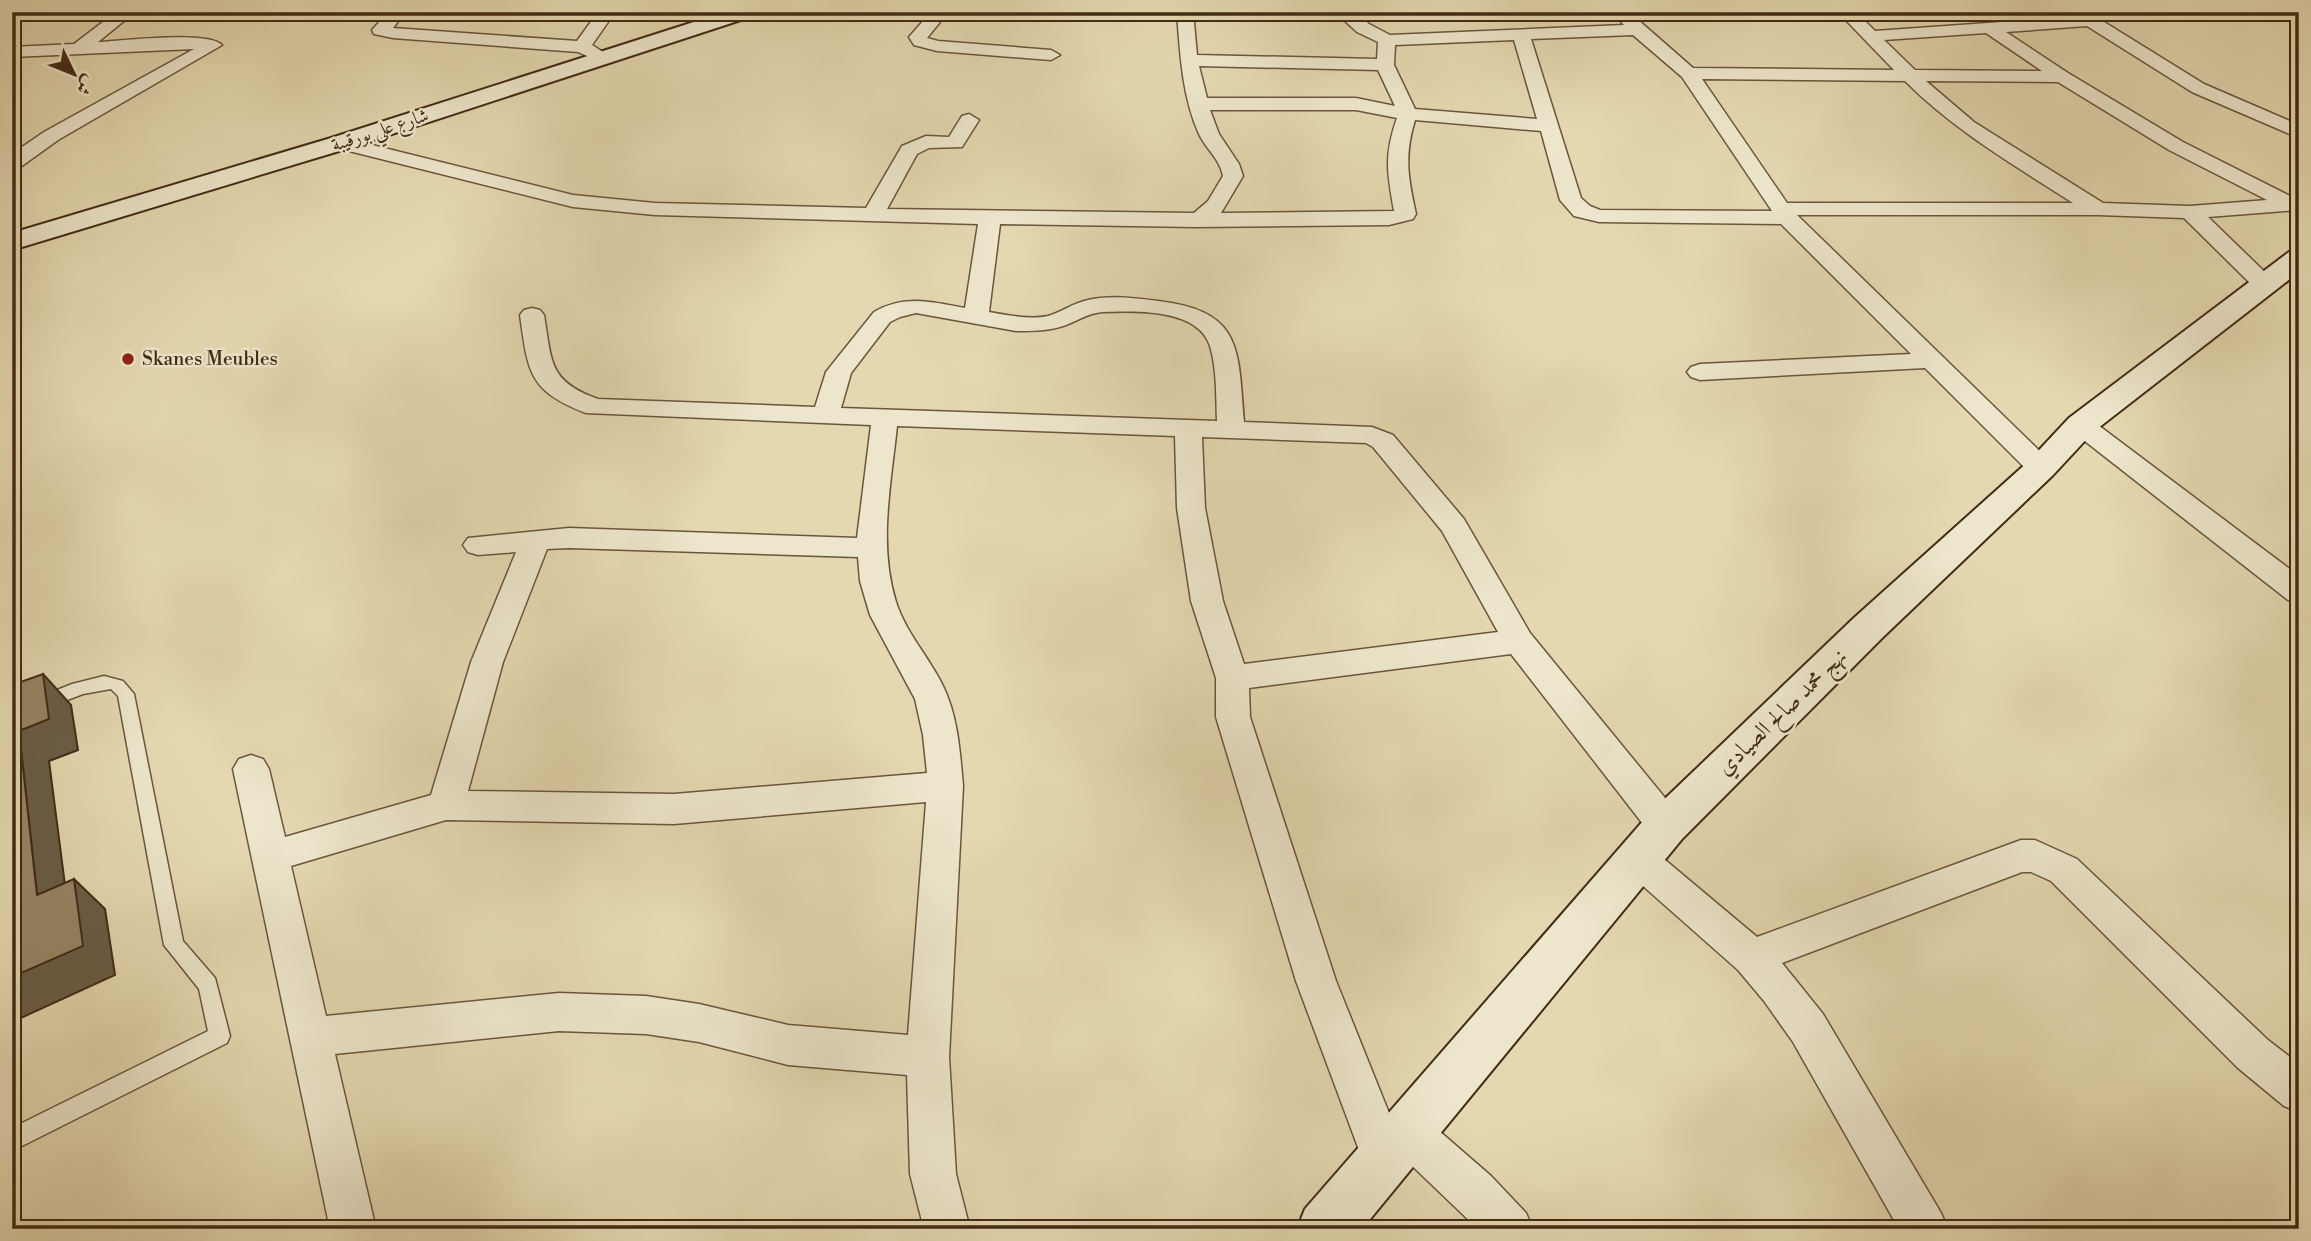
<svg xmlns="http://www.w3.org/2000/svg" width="2311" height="1241" viewBox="0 0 2311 1241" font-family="'Libre Bodoni',Amiri,serif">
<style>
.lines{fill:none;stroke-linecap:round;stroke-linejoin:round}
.lane-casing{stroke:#6a563c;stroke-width:3}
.street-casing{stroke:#6a563c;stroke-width:3}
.secondary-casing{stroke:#422b15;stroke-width:4}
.lane{fill:#ede6cc;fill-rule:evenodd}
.street{fill:#ede6cc;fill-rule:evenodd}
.secondary{fill:#ede6cc;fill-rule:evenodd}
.shaded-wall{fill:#695d47;stroke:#422b15;stroke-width:2}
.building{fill:#968566;stroke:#422b15;stroke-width:2}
.poi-dot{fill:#8f2418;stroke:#ede6cc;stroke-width:2.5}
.labels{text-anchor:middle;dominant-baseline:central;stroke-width:5;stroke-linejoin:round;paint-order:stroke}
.far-street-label{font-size:19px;fill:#422b15;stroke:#ede6cc}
.far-poi-label{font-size:19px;fill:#422b15;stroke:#ede6cc;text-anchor:start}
.street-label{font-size:23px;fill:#422b15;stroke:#ede6cc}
</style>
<rect width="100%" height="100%" fill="#e4d8b1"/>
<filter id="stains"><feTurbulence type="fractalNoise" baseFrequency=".00286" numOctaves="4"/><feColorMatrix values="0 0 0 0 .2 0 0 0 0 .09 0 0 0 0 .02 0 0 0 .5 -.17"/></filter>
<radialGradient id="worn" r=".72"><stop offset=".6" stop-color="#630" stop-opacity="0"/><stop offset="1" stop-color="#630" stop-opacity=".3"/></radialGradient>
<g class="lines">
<g class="lane-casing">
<path id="lane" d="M104,676L123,681L134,694L183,941L215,978L230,1036L227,1043L12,1151V1128L208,1031L199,989L164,945L118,696L111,689L83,694L12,721V708L72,684Z"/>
</g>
<g class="street-casing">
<path id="street" d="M116,12H135L98,42C120,41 208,30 222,45L58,140L19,168L12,170V154L44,132L194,49L12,57V47L74,44Z
M388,12H405L393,28L577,41L598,12H615L592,45L614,59L605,64L578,52L393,38L374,34L372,30Z
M931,12H948L927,38L938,41L1051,50L1060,55L1051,60L937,51L914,45L909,37Z
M1177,12H1193L1197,55L1377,59L1378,42L1357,32L1335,12H1354L1369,24L1390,35L1624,25L1616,16L1618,12H1629L1693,68L1894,70L1838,12H1856L1875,31L2073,17L2068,12H2088L2204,84L2299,125V138L2192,92L2087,26L2006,32L2068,73L2183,142L2298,200L2299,210L2208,217L2273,280L2277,285L2273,290H2257L2184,218L2098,215H1797L2051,462L2055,468L2051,474L2041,477L2031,474L1925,368L1700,380L1691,377L1687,372L1691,367L1700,364L1911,354L1781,224L1599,222L1574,216L1560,200L1541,131L1415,120C1404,156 1408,178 1416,214L1413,219L1389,225L1197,227L1000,224L989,312C1007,315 1029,320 1048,316C1062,312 1073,303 1088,300C1110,295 1135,298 1158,301C1243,311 1238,349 1244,422L1372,427L1393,435L1464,519L1530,633L1679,815L1684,826L1679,837L1666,841L1653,837L1511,654L1249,688L1250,717L1336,981L1391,1118L1407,1110L1423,1117L1491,1176L1526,1213L1533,1229H1478L1406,1160L1400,1174L1384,1180L1368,1174L1296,981L1216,717V678L1191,601L1177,508L1175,436L897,426C891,484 878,544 896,602C906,633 929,657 943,686C958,717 960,752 963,786L949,1057L956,1174L970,1229H924L910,1174L907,1075L788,1065L699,1042L646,1034L559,1031L335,1054L376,1229H330L233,769L239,759L251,755L263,759L269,769L285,837L431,795L471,662L516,552L478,555L468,552L463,545L468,538L569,528L857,538L871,425L586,413C528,391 528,371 520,315L524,310L532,308L540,310L544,315C552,362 548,381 598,399L815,407L826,372L874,312C904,294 933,302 965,308L978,224L655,215L573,207L333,147L330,143L333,139L340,137L573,195L655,203L866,208L902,146L926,136L949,137L962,116L969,114L979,120L962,147L929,148L917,154L887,209L1194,213L1208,201L1223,176C1220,159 1206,149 1199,134C1182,96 1180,53 1177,12ZM1986,33L2042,71L1915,70L1884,40ZM1633,35L1682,77L1772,211L1600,210L1590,206L1581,198L1531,39ZM1514,40L1537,119L1415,109L1394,65L1395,45ZM1199,66L1378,70L1395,106L1356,98H1207ZM1702,79L1905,81C1955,131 2014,165 2073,203H1787ZM1926,81L2058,82L2169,150L2267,200L2190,206L2103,203L1974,122ZM1210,110H1356L1397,118C1384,155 1387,172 1394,211L1221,213L1243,176L1239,164L1219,134ZM1103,312C1135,311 1198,308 1210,346C1217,369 1216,397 1217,421L841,408L851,373L890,322L900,317L916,313L1016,331C1033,331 1050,331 1066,325C1079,320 1088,313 1103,312ZM1202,437L1366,443L1373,447L1442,531L1498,632L1244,664L1223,601L1205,508ZM569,548L858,557L860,581L870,615L915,699L923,735L927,773L674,794L468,791L503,662L547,549ZM926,802L908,1035L788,1025L699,1004L646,996L559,993L326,1016L291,866L446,820L674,824Z
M2081,417L2090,419L2299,576V603L2288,600L2072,431L2068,425L2072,419Z
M2021,840H2035L2077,859L2268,1040L2299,1064V1112L2284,1106L2238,1068L2051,881L2031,872H2022L1782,963L1823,1014L1941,1213L1948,1229H1899L1793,1042L1764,1001L1738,970L1626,871L1620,860L1626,849L1639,844L1652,849L1757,937Z"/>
</g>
<g class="secondary-casing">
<path id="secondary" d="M725,12H756L753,16L349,148L12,250V233L331,138Z
M2299,250V272L2093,432L2053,475L1883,637L1682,839L1362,1229H1297L1305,1209L1650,813L1855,617L2029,461L2069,418L2289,252Z"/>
</g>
<use href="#lane" class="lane"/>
<use href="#street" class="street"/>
<use href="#secondary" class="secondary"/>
</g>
<path class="shaded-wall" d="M43,674L71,705L78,750L49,761L70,924L37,895L19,731Z
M74,879L105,909L115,975L12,1022V977Z"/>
<path class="building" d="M43,674L49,719L19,731L37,895L74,879L83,946L12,977V685Z"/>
<circle class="poi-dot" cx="128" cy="359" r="7"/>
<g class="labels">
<g class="far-street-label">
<text transform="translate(380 130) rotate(-18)">شارع علي بورقيبة</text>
</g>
<g class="far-poi-label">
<text x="142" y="359">Skanes Meubles</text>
</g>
<g class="street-label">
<text transform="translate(1782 712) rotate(-44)">نهج محمد صالح الصيادي</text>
</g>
</g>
<rect width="2311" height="1241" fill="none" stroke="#e4d8b1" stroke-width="42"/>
<rect x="14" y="14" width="2283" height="1213" fill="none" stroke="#422b15" stroke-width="3.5"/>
<rect x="21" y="21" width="2269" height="1199" fill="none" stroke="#422b15" stroke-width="2"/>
<g transform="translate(74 74) rotate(133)" stroke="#ede6cc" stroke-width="5" paint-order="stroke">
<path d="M0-5L12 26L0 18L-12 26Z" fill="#422b15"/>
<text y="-10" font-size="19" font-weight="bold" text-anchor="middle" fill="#422b15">ش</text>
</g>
<rect width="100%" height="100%" filter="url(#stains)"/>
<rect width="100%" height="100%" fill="url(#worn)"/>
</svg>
